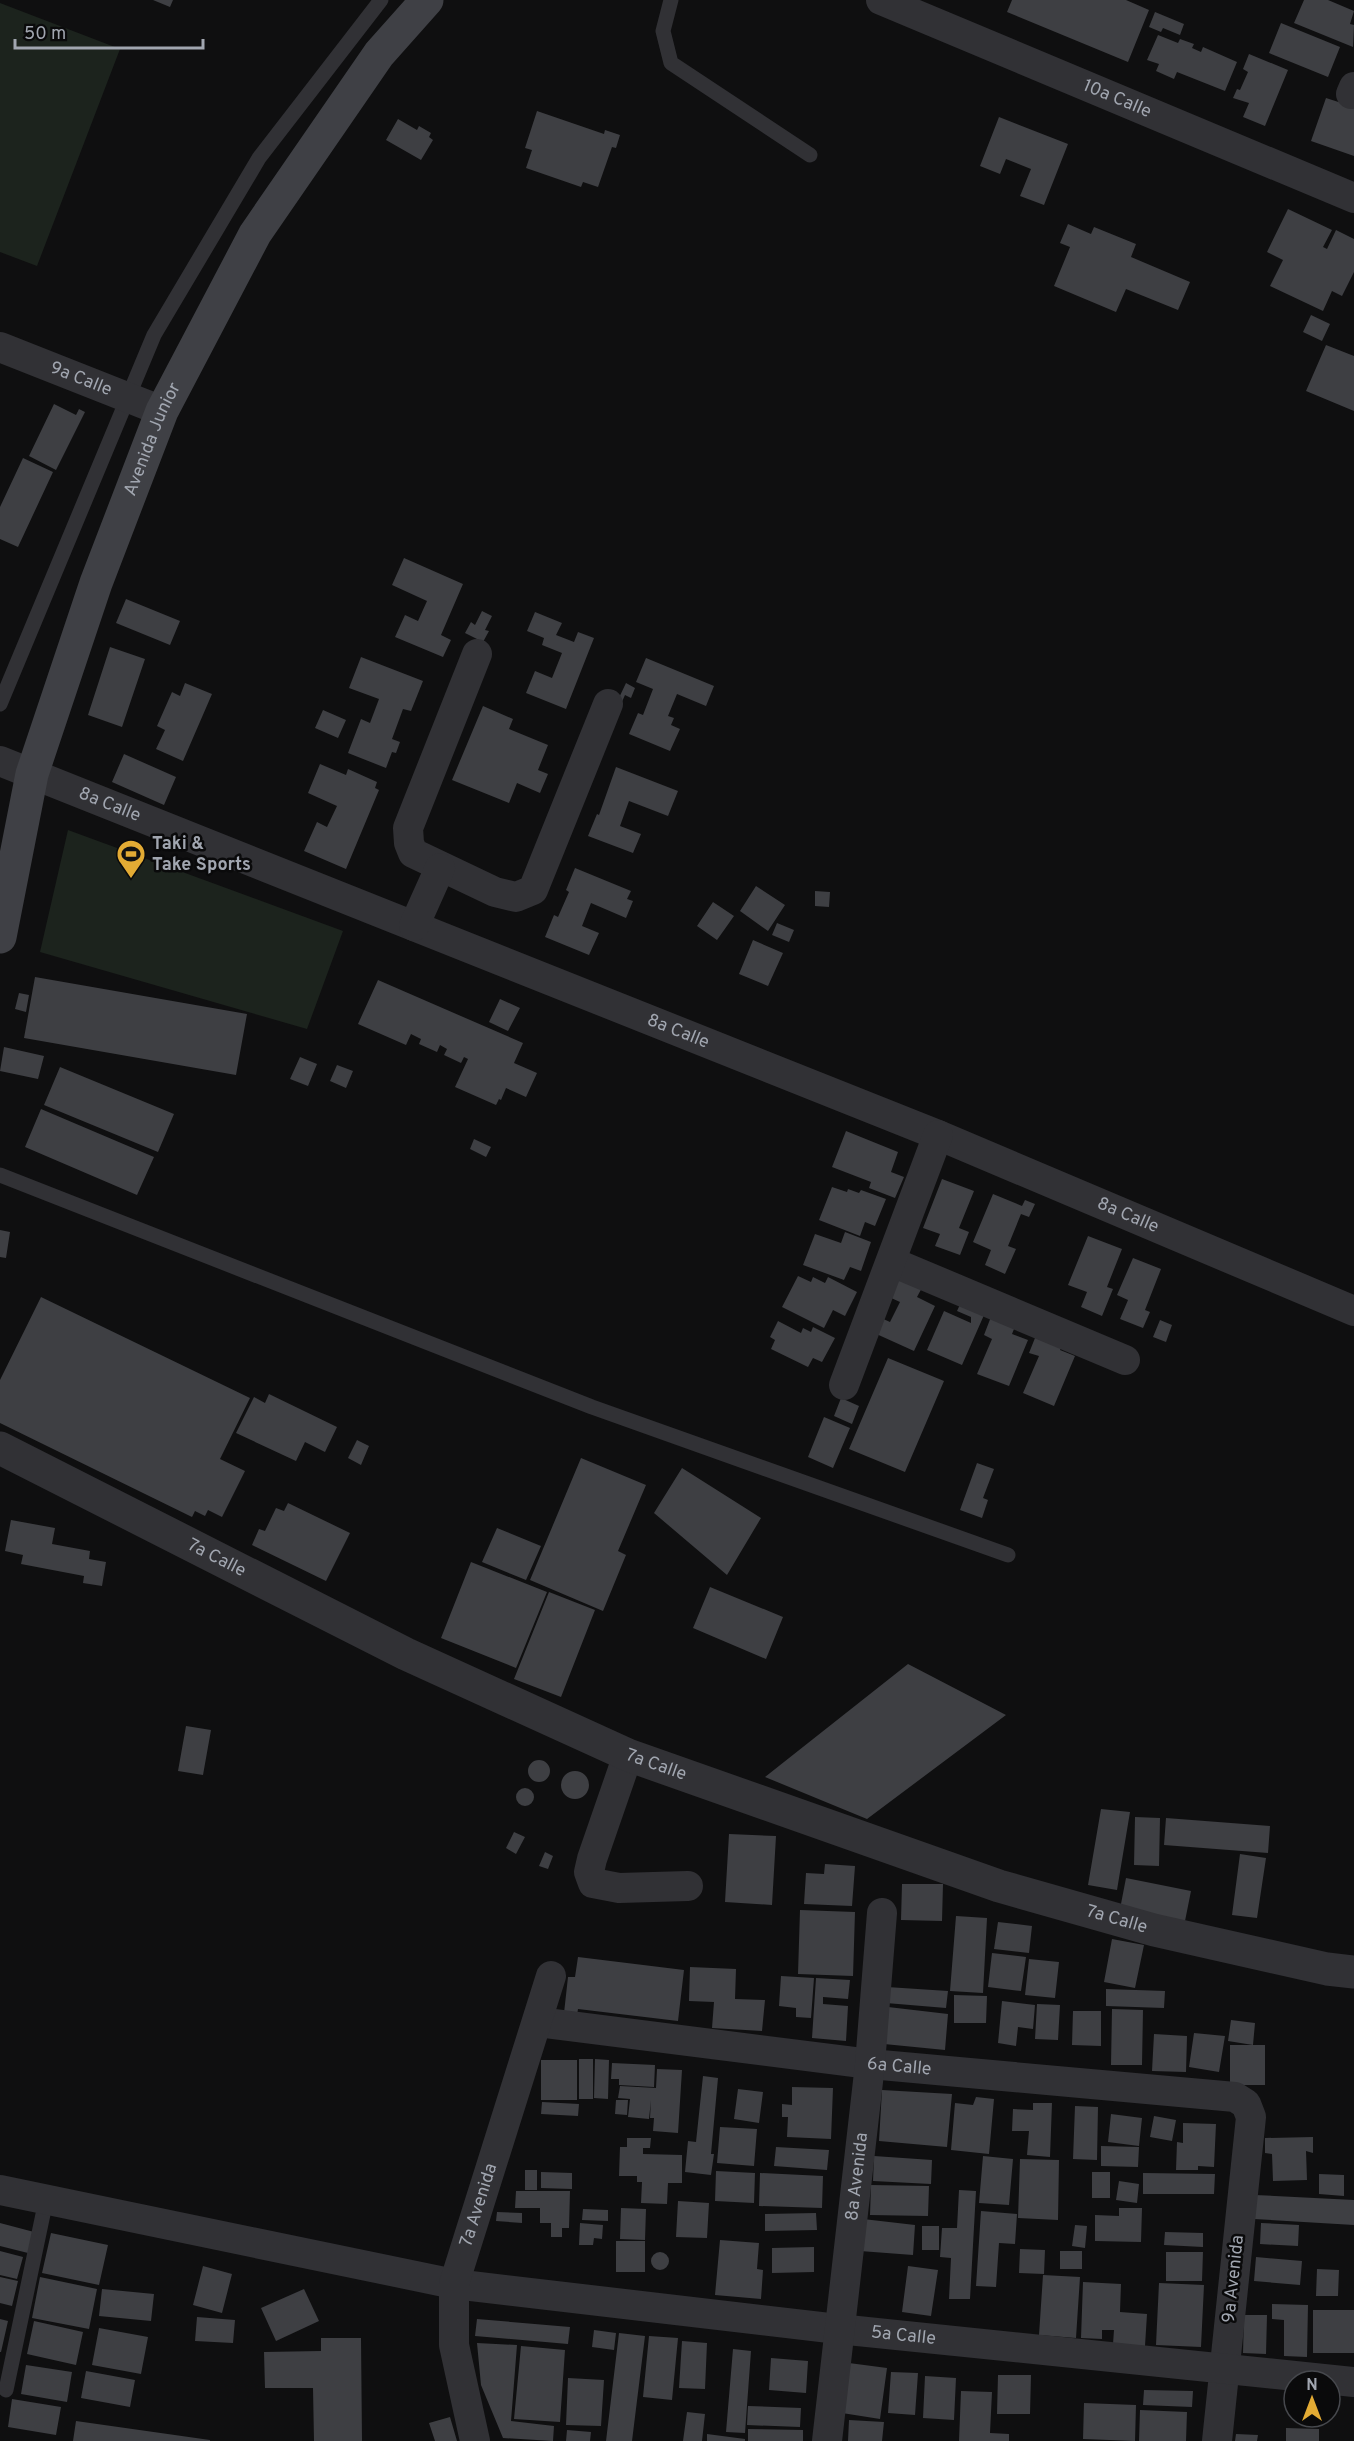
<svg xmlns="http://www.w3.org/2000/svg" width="1354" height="2441" viewBox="0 0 1354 2441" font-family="Overpass,sans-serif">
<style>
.green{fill:#1c231d}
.building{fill:#3e3f43}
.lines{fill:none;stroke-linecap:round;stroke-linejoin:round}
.service{stroke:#313135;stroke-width:15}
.minor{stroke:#313135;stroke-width:30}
.tertiary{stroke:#313135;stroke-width:33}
.secondary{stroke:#3f4045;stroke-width:33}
.labels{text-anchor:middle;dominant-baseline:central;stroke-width:5;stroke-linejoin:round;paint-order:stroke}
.street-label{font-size:18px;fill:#a1a6b0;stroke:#0a0a0b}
.poi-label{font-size:18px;font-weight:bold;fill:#a1a6b0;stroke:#0a0a0b;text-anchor:start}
</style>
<rect width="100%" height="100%" fill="#0f0f10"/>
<path class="green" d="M0,3L120,49L37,266L0,252Z
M68,830L343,931L307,1029L40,952Z"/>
<path class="building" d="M153,0H173L170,7Z
M1012,0H1126L1149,10L1128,62L1007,12Z
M1304,0H1328L1354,11L1350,24L1354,25L1353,47L1294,23Z
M1155,12L1184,24L1180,35L1163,28L1161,32L1149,27Z
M1281,23L1340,47L1328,77L1269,53Z
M1158,35L1178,43L1180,39L1194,44L1192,48L1201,52L1203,47L1237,62L1225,91L1177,72L1174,79L1156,71L1159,64L1147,60Z
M1249,54L1288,70L1265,126L1243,117L1249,103L1233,98L1237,89L1240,90L1248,72L1243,69Z
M1326,98L1354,107V156L1311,141Z
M537,111L604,134L605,130L620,135L616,148L612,147L598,187L583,182L581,187L526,168L532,150L525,148Z
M999,117L1068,144L1044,205L1020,196L1031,169L1006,159L1000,174L980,166Z
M398,119L417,130L419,126L431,133L429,137L433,140L421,160L386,140Z
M1288,209L1332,230L1323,247L1327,249L1336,230L1354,239V272L1342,296L1332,291L1323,311L1270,286L1283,260L1267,252Z
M1068,224L1091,234L1094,227L1136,244L1131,257L1190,282L1178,310L1126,289L1116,312L1054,286L1070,247L1060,243Z
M1311,315L1330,324L1322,341L1303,332Z
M1326,345L1354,356V411L1306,391Z
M54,404L76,415L79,409L85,412L56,470L29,456Z
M23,458L53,472L18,547L0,539V507Z
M404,558L463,584L441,635L451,640L443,657L395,637L405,615L418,621L427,601L392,585Z
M126,599L180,621L170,645L116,623Z
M482,611L492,616L485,630L489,631L483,642L465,633L471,622L475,625Z
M535,612L562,623L556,635L574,642L578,632L594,638L566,709L526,693L535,671L552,678L562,653L542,645L544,638L527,631Z
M110,647L145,659L122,727L88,715Z
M361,657L423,681L411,711L403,709L392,739L400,742L396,753L392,752L386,768L348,753L361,719L370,723L379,699L349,688Z
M646,658L714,686L706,706L677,694L668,716L674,718L671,725L680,729L670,751L629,734L638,713L643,715L653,689L636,682Z
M185,683L212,694L183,761L156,749L165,730L157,726L172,692L180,696Z
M626,683L635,688L631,698L625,695L621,704L617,702Z
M483,706L513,719L509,729L548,745L538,770L548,774L540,793L517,783L509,803L452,780Z
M323,710L346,720L338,738L315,728Z
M124,754L176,777L164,805L112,782Z
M320,764L346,775L348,769L377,782L375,788L379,790L346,869L304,851L317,822L327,827L337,806L308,793Z
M616,767L678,791L668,816L629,801L620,826L641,834L633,853L588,836L597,814L599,815Z
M575,868L631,891L627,899L633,901L626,918L591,903L582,926L599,933L589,955L545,937L554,915L558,917L569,892L566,890Z
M756,886L785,905L768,931L740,911Z
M815,891L830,892L829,907L815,906Z
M713,902L734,916L717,940L697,926Z
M777,923L794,930L789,942L772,935Z
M753,940L783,953L768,986L739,974Z
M35,977L247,1014L236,1075L24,1038Z
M378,980L523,1043L514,1063L537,1073L526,1097L506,1088L501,1100L499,1099L496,1105L455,1087L468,1059L464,1057L461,1063L444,1055L447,1049L440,1045L437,1052L419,1044L421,1039L411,1034L406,1045L358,1024Z
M19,993L29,995L26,1012L15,1009Z
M500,999L520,1008L508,1031L489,1022Z
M4,1047L44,1056L38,1079L0,1071Z
M300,1057L317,1064L308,1086L290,1079Z
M337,1065L353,1071L346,1088L330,1081Z
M60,1067L174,1114L158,1152L44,1105Z
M41,1109L154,1157L137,1195L25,1147Z
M846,1131L898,1152L891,1172L904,1177L895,1198L869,1188L871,1182L832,1167Z
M474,1139L491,1147L486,1157L470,1149Z
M942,1179L974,1191L959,1228L969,1232L960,1255L935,1246L940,1234L923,1228Z
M832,1187L847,1192L848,1189L859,1193L861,1190L886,1199L875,1226L865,1222L860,1236L819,1220Z
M993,1194L1022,1206L1025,1200L1035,1204L1029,1217L1021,1214L1008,1246L1016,1249L1005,1274L985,1265L991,1250L973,1242Z
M0,1230L10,1232L6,1258L0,1257Z
M845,1232L871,1242L861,1271L850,1267L844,1280L803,1265L815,1234L841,1243Z
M1088,1236L1122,1249L1107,1287L1113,1289L1102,1316L1081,1307L1087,1292L1068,1285Z
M1133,1258L1161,1269L1145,1310L1150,1312L1143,1328L1120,1319L1128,1300L1117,1295Z
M901,1273L924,1284L917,1297L935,1306L914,1351L872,1332L879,1317L890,1322L900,1302L889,1297Z
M798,1276L811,1282L813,1277L825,1283L828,1277L857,1292L845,1316L833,1310L824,1328L782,1307Z
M964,1296L988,1306L962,1365L927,1350L944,1311L971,1323V1317L957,1311Z
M41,1297L250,1398L220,1459L245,1471L222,1517L208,1510L205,1516L195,1511L192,1517L0,1423V1380Z
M994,1309L1018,1319L1012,1334L1028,1340L1009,1386L977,1374L992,1339L984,1335Z
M1160,1320L1172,1325L1166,1342L1153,1337Z
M778,1321L801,1333L803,1328L811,1332L813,1327L835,1338L822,1362L813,1358L808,1367L771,1349L775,1340L770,1337Z
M1039,1328L1065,1339L1060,1350L1075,1356L1054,1406L1023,1393L1039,1356L1029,1353Z
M888,1358L944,1381L905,1472L849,1449Z
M269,1394L337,1427L325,1452L305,1442L296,1461L236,1433L254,1397L265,1403Z
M841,1398L859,1406L852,1424L834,1416Z
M824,1417L850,1428L833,1468L808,1457Z
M357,1440L369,1446L361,1465L348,1458Z
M581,1458L646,1485L618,1551L626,1555L603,1611L530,1580Z
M977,1463L994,1469L983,1498L988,1500L982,1518L960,1510Z
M682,1468L761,1518L727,1575L654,1513Z
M288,1503L350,1533L326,1581L252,1545L259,1529L265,1531L276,1508L284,1511Z
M11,1520L55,1528L52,1544L90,1551L89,1559L106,1562L102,1586L83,1583L84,1576L21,1564L23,1555L5,1551Z
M497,1528L541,1546L526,1580L482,1562Z
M471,1562L547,1592L516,1668L441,1638Z
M710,1587L783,1617L766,1659L693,1628Z
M549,1592L595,1610L561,1697L514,1679Z
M908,1664L1006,1715L867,1819L765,1777Z
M186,1726L211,1730L203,1775L178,1771Z
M528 1771a11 11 0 1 1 22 0a11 11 0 1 1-22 0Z
M561 1785a14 14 0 1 1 28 0a14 14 0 1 1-28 0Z
M516 1797a9 9 0 1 1 18 0a9 9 0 1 1-18 0Z
M1101,1809L1130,1812L1117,1890L1088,1885Z
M1135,1817L1160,1818L1159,1866L1134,1865Z
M1166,1818L1270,1826L1268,1853L1164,1845Z
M514,1832L525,1837L516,1854L506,1848Z
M729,1834L776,1836L772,1905L725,1902Z
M545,1852L553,1856L548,1869L539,1866Z
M1240,1854L1266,1858L1257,1918L1232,1915Z
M825,1864L855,1866L852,1906L804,1904L806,1873L824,1874Z
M1126,1878L1191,1891L1185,1921L1120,1909Z
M902,1884H943L942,1921L901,1920Z
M800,1910L855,1912L853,1976L798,1974Z
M956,1916L987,1918L983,1993L950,1991Z
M998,1922L1032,1926L1029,1953L994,1949Z
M1112,1939L1144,1945L1135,1988L1104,1982Z
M992,1953L1026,1957L1021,1991L988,1987Z
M578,1957L684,1970L678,2021L578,2009L577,2015L564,2013L568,1977H575Z
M1029,1959L1059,1962L1055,1998L1025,1995Z
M690,1967L736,1969L735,1999L765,2000L762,2031L712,2028L714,2002L689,2001Z
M781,1976L814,1978L811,2018L796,2017V2008L779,2006Z
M816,1978L850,1980L848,1999L823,1997V2004L848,2006L846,2041L812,2038Z
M887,1987L948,1991L946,2008L886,2003Z
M1106,1989L1165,1991L1164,2008L1106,2006Z
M954,1995L987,1996L986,2023H954Z
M1002,2001L1035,2005L1033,2029L1018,2027L1016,2046L998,2043Z
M1037,2004L1060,2005L1058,2040L1035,2039Z
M888,2007L948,2014L945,2050L884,2044Z
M1112,2009L1143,2010L1142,2065H1111Z
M1073,2011H1101V2046L1072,2045Z
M1231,2020L1255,2023L1253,2045L1228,2041Z
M1194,2033L1225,2036L1219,2072L1189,2067Z
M1154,2034L1187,2036L1186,2072L1152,2071Z
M1230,2045H1265V2085H1230Z
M579,2059H593V2099H579Z
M595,2059L609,2060L608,2099L594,2098Z
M541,2060H577V2100H541Z
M612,2063L655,2065L654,2087L619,2085V2079H611Z
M657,2069L682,2070L678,2133L653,2131L654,2118H650L651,2100L649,2119L628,2117L630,2099L618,2098L620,2086L656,2088Z
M703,2076L718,2078L711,2154H714L711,2175L685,2172L688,2141L696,2142Z
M792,2087L833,2088L831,2139L787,2137L788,2117H782V2104L792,2105Z
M738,2089L763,2092L759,2123L734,2119Z
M882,2090L952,2094L947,2147L879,2141Z
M976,2097L994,2099L989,2154L951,2150L955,2103L973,2105Z
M616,2100H628L627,2115L615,2114Z
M542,2102L579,2104L578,2116L541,2114Z
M1033,2103H1052L1050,2157L1027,2155L1029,2131H1012L1013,2109L1033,2110Z
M1075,2106L1098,2107L1097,2160L1073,2159Z
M1111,2114L1142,2118L1139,2146L1108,2142Z
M1154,2116L1176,2120L1172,2141L1150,2137Z
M1183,2123L1216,2124L1214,2167L1198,2166V2170H1176L1177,2142L1183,2143Z
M720,2127L757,2129L754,2166L717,2163Z
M1313,2137V2153L1306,2151L1307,2180L1273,2181L1272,2154L1265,2153V2138Z
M627,2138H651L650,2148H643V2154L682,2155V2183H668L667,2204L641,2203L642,2182H637V2176H619L620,2147H627Z
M1101,2146L1139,2147L1138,2167L1101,2166Z
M776,2147L829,2150L827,2170L774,2166Z
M874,2156L932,2160L931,2184L873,2181Z
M983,2156L1013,2159L1009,2205L979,2203Z
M1020,2159L1059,2160L1058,2220L1018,2218Z
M525,2170H537V2190H525Z
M716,2171L755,2173L754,2203L715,2201Z
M541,2172L572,2173V2189L541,2188Z
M1092,2172H1110V2198H1092Z
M760,2173L823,2176L822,2208L759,2206Z
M1143,2173L1215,2174L1214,2194H1143Z
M1319,2174L1344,2175V2196L1319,2194Z
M1119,2181L1139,2184L1137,2203L1116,2200Z
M871,2185L929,2186L928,2216L870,2215Z
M959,2190L976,2191L970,2299H949L951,2258L940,2257L942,2228H957Z
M516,2191H570L569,2228H562V2237H551V2223H540V2208H515Z
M1255,2195L1354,2200V2225L1254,2219Z
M678,2201L709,2203L707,2238L676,2237Z
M621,2208L646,2209L645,2240L620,2239Z
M1119,2208H1142L1141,2242L1095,2241V2215L1119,2216Z
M583,2209L608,2210V2221L582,2220Z
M981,2211L1017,2214L1015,2244L999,2243L996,2287L976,2286Z
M497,2212L522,2213V2223L496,2221Z
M816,2213L817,2230L765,2231V2214Z
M863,2219L915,2225L913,2255L860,2251Z
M0,2223L34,2232L28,2253L0,2246Z
M580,2223L603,2225L602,2239L594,2238L593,2245H579Z
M1261,2223L1299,2225L1298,2246L1260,2244Z
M1075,2225L1087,2226L1085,2248L1072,2246Z
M922,2226H939V2250H922Z
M1165,2232L1203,2233V2247L1164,2245Z
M51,2233L108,2245L99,2285L42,2273Z
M720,2240L759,2243L757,2269L763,2270L761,2299L715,2295Z
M616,2241H645V2272H616Z
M814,2247V2272L772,2273V2248Z
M1020,2249L1045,2250L1044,2274L1019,2273Z
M0,2251L23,2257L17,2279L0,2275Z
M1060,2251H1082V2269H1060Z
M651 2261a9 9 0 1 1 18 0a9 9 0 1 1-18 0Z
M1166,2252H1203L1202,2281H1166Z
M1256,2257L1302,2261L1300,2285L1254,2281Z
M203,2266L232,2274L222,2313L193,2305Z
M908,2266L938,2270L931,2316L902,2312Z
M1317,2269L1339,2270L1338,2296H1316Z
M1043,2275L1080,2277L1076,2338L1039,2335Z
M0,2277L18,2281L12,2306L0,2303Z
M40,2277L97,2289L89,2329L32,2318Z
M1083,2282L1121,2284L1120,2312L1147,2314L1145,2346L1113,2344L1114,2330H1102V2339L1081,2338Z
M1159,2283L1204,2285L1201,2347L1156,2345Z
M102,2289L154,2294L151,2321L99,2316Z
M304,2289L319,2321L276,2341L261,2308Z
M1272,2304L1308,2305L1307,2357L1284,2356V2320L1272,2319Z
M1313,2310H1354V2353H1313Z
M1244,2315H1267L1266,2354L1243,2353Z
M197,2317L235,2320L233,2343L195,2341Z
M0,2319L8,2321L1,2352H0Z
M477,2319L570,2327L568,2344L475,2336Z
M34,2321L83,2332L76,2365L27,2354Z
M99,2328L148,2337L141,2374L92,2365Z
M594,2330L616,2333L614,2350L592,2347Z
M619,2333L645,2336L632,2441H606Z
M649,2336L678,2338L672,2400L643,2397Z
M321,2338H361L362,2441H314L313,2388H265L264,2352L321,2351Z
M682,2341L707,2343L705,2389L679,2388Z
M477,2343L517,2345L511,2421L554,2426L553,2441L503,2438L481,2385Z
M521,2346L565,2350L560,2422L514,2419Z
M733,2349L751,2351L745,2433L726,2432Z
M771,2358L808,2361L806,2393L769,2390Z
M849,2363L887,2368L880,2419L842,2413Z
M26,2365L72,2372L67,2402L21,2394Z
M86,2371L135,2380L130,2407L81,2398Z
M891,2372L918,2373L915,2415L888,2413Z
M998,2375H1031L1030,2414H997Z
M925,2376L956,2378L954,2420L923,2418Z
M568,2378L604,2380L601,2426L566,2425Z
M1144,2390L1193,2391L1192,2407L1143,2405Z
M961,2391L992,2392L990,2433L1009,2434V2441H959Z
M12,2399L61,2407L56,2435L8,2427Z
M1084,2403L1136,2405L1135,2441L1083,2439Z
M748,2406L801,2408L800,2427L747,2425Z
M1140,2410L1187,2412L1186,2441H1139Z
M687,2412L705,2414L702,2441H683Z
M450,2417L457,2441H435L429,2423Z
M849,2420L884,2422L882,2441H848Z
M76,2421L210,2440V2441H73Z
M1286,2428L1319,2429V2441H1286Z
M748,2429L803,2430V2441H748Z
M567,2430L591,2432L590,2441H566Z
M707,2434L745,2439V2441H707Z
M1236,2434L1258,2435L1257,2441H1235Z"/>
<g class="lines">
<path class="service" d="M671,0L663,31L671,63L810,155
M0,704L154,335L259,158L381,0
M0,1175L592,1407L1008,1555
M6,2390L46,2200"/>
<g class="minor">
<path id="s1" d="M881,0L1354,198"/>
<path d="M1351,94L1354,87"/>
<path id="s2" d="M0,347L162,411"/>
<path d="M477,654L408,828L409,843L413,853L495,892L516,897L533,890L608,704"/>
<path id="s3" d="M0,761L938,1135L1354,1311"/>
<path d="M414,926L440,868"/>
<path d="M892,1262L1125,1360"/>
<path d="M844,1385L938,1135"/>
<path d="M628,1755L592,1859L589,1872L593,1883L619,1888L688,1886"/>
<path id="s4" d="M538,2022L870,2064L1235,2097L1246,2104L1251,2117L1217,2441"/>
<path id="s5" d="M0,2190L454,2284L838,2329L1354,2382"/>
<path id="s6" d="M475,2441L454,2345V2284L551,1976"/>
<path id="s7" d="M827,2441L870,2064L882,1913"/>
</g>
<path class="tertiary" id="s8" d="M0,1448L406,1654L628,1755L999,1886L1154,1930L1327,1969L1354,1972"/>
<path class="secondary" id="s9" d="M0,937L32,774L96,583L162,411L255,234L379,54L427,0"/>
</g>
<defs>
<g id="stadium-pin" transform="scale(1.5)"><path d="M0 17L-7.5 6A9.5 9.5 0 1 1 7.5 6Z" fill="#e3ab34" stroke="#0a0a0b"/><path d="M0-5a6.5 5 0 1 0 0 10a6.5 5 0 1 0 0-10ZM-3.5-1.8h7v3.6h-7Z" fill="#111"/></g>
</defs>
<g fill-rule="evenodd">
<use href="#stadium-pin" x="131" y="854"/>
</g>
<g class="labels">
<g class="street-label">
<text stroke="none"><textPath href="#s1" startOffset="256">10a Calle</textPath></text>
<text stroke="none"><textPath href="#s2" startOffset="87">9a Calle</textPath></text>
<text stroke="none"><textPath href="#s9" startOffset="522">Avenida Junior</textPath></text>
<text stroke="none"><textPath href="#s3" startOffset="118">8a Calle</textPath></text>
<text stroke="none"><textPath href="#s3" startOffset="730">8a Calle</textPath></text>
<text stroke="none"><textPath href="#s3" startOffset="1216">8a Calle</textPath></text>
<text stroke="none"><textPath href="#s8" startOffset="243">7a Calle</textPath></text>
<text stroke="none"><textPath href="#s8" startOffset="729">7a Calle</textPath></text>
<text stroke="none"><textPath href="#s8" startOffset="1215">7a Calle</textPath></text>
<text stroke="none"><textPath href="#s4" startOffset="364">6a Calle</textPath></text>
<text stroke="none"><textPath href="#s7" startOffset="266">8a Avenida</textPath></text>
<text stroke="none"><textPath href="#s6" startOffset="242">7a Avenida</textPath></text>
<text transform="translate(1234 2279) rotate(-84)">9a Avenida</text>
<text stroke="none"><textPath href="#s5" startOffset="916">5a Calle</textPath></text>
</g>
<g class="poi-label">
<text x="152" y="844">Taki &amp;<tspan x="152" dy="21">Take Sports</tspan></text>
</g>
</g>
<g transform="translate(1312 2399)"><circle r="28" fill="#0a0a0b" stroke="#46484d" stroke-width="1.5"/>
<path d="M0-4.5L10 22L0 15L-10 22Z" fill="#e3ab34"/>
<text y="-9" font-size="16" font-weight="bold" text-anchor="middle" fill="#a1a6b0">N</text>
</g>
<path d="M15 39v9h188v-9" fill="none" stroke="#a1a6b0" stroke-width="3"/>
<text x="24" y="39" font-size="18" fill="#a1a6b0" stroke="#0a0a0b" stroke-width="4.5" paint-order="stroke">50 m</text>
</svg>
